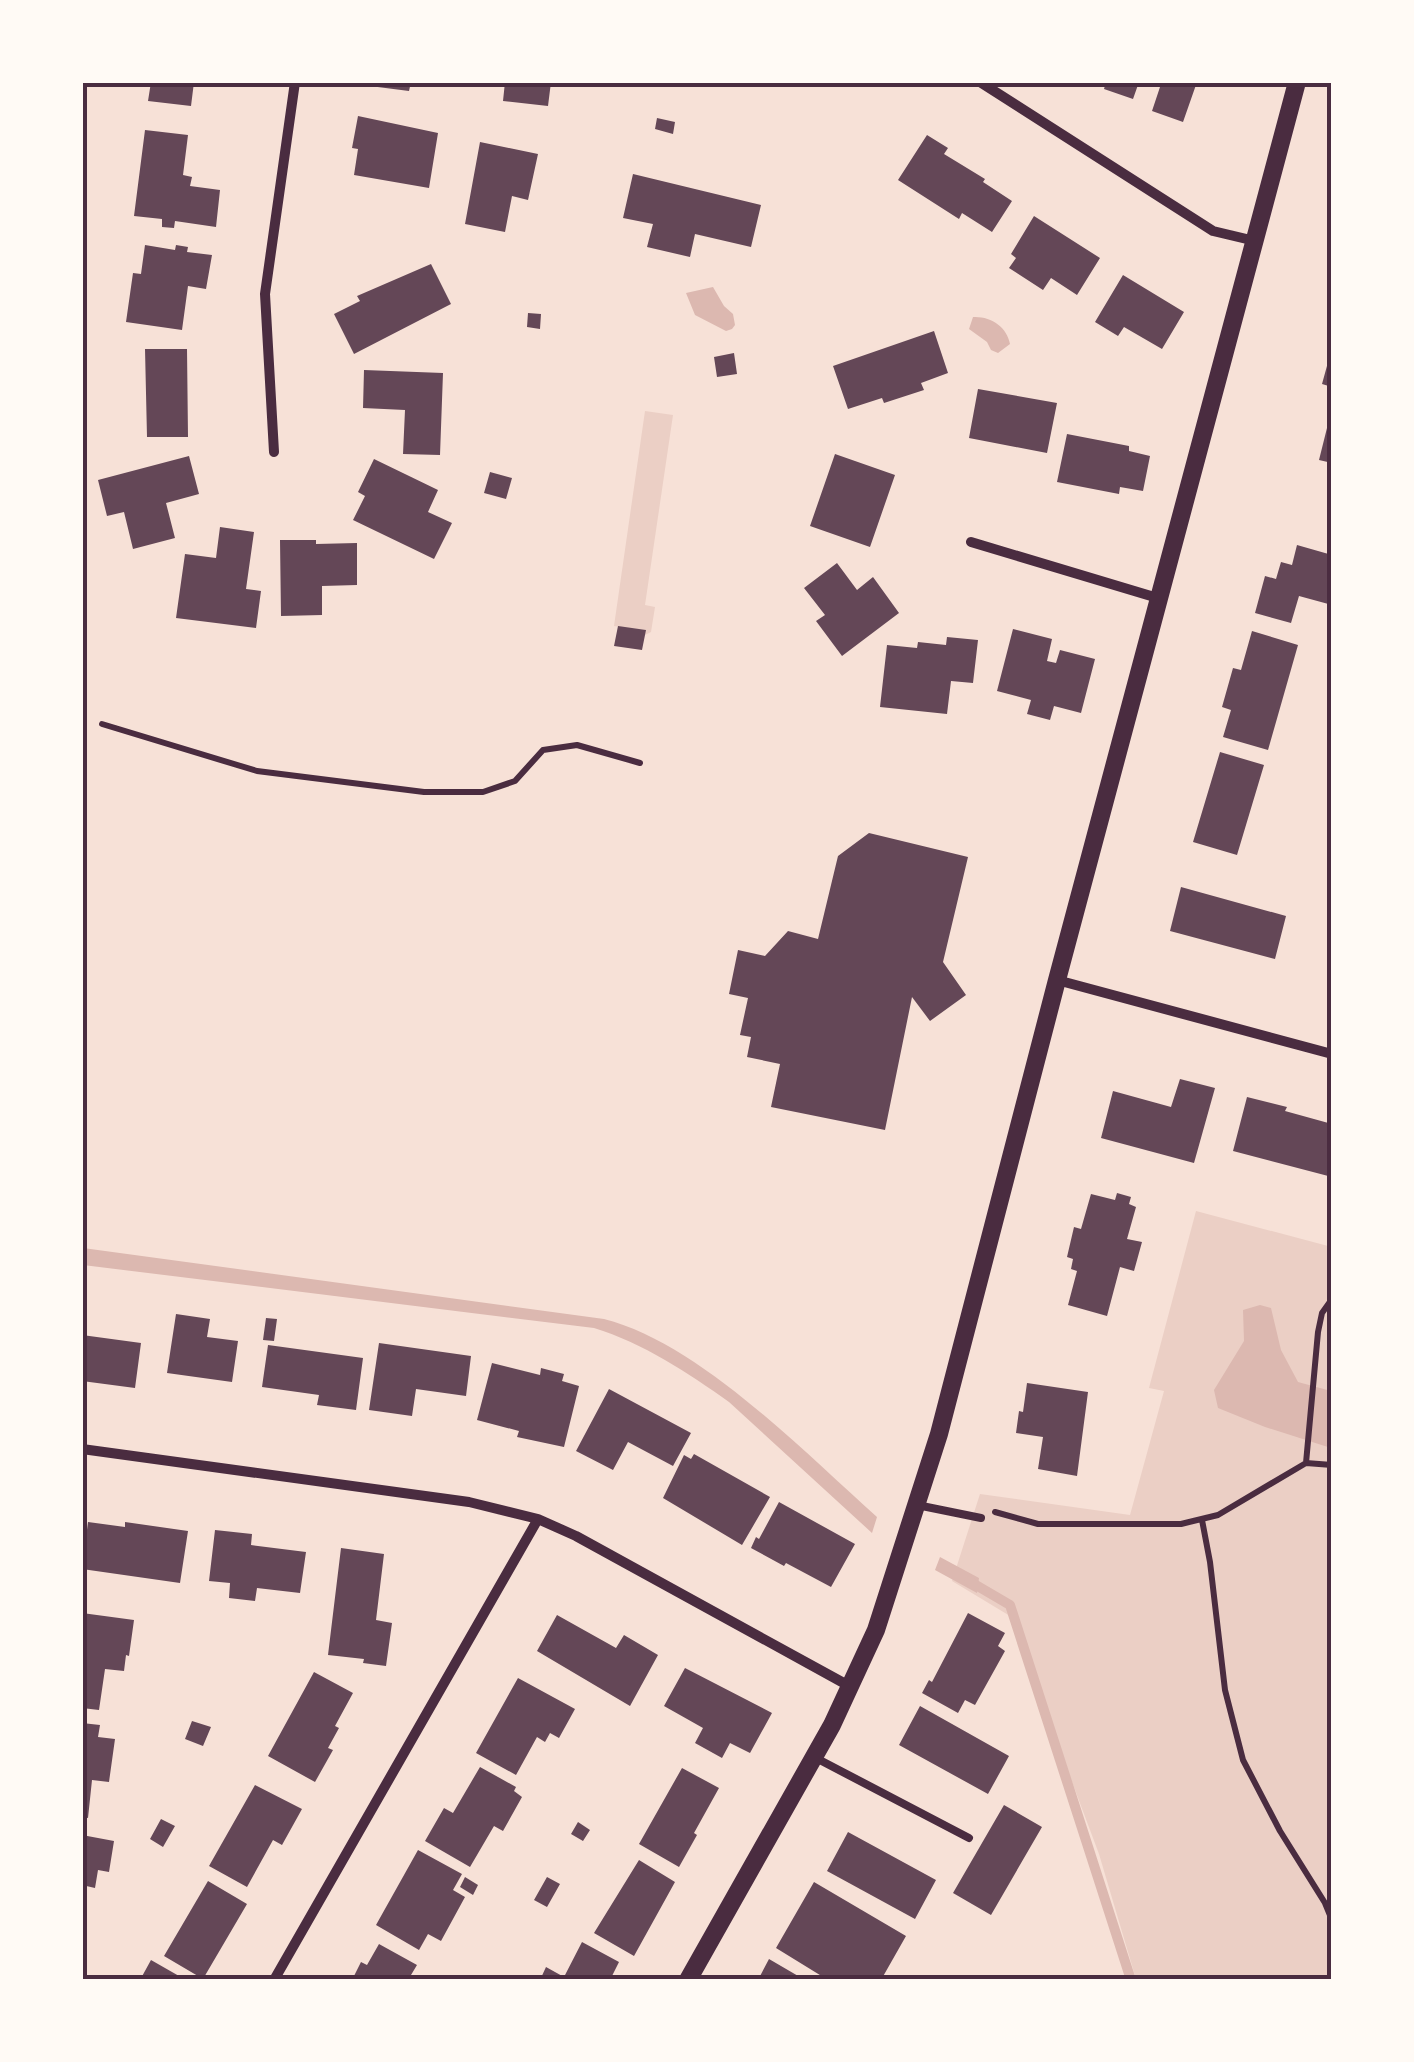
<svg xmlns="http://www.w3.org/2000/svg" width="1414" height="2062" viewBox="0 0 1414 2062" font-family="Overpass,sans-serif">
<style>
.green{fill:#ebcfc5}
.water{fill:#dcb8b0}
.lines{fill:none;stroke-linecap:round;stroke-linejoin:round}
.stream{stroke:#dcb8b0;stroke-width:10}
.building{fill:#644757}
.path{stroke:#4a2c40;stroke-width:6}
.service{stroke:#4a2c40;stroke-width:8}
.minor{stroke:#4a2c40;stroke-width:10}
.tertiary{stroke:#4a2c40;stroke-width:18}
.neatline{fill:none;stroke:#4a2c40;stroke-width:4}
</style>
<rect width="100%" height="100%" fill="#f7e1d7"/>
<path class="green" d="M645,411L673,415L645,605L655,607L651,632L645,635V630L614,626Z
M1196,1211L1328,1246L1331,1234V1979H1136L1099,1854L1010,1616L952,1581L980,1494L1130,1515L1164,1391L1149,1388Z"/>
<path class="water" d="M713,287L724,306L733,314L735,325L732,329L726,331L695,315L686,293Z
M973,317C991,316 1007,327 1010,344L998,353L991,350L987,342L969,329Z
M83,1248L604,1319C699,1343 804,1452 877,1517L872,1533L729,1402C688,1373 643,1343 594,1328L83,1265Z
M1260,1305L1271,1308L1281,1350L1298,1382L1331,1391V1448L1265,1427L1218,1408L1214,1390L1244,1341L1243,1310Z
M940,1557L979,1578L977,1593L935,1570Z"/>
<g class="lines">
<path class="stream" d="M969,1581L1010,1605L1131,1980"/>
</g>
<path class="building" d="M151,82H194L191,106L148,101Z
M362,82H411L409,91L362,85Z
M505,82H551L548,106L503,101Z
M1106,82H1139L1133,99L1104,89Z
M1148,82H1197L1183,122L1152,111L1160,87Z
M358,116L438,133L429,188L354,175L358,149L352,148Z
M657,118L675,122L673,134L655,129Z
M145,130L188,135L183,175L192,177L190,186L220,190L216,227L175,221L174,228L162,227V219L134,216Z
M927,135L948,148L944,154L985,179L983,182L1012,201L992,232L962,213L959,219L898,180Z
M480,142L538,154L528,200L512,196L505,232L465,224Z
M633,174L761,205L751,247L695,234L690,257L647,247L653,224L623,218Z
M1034,216L1100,258L1077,295L1051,278L1043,290L1009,268L1016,258L1011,254Z
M145,245L175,250L176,245L188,247L187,252L212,255L206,289L188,286L182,330L126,322L133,273L141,274Z
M431,264L451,304L354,354L334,314L360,301L357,296Z
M1123,275L1184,312L1162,349L1124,327L1118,336L1095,322Z
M528,313L541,314L540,329L527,327Z
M934,331L948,373L921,383L924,390L884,403L882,398L848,409L833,366Z
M145,349H187L188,437H147Z
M734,353L737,374L717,377L714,357Z
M1330,355L1332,356V387L1322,384Z
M364,370L443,373L440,455L403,454L405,410L363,408Z
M978,389L1057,403L1047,453L969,438Z
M1330,416H1332V463L1319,460Z
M1067,434L1129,446V451L1150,456L1143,491L1120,487L1119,494L1057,482Z
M835,454L895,475L870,547L810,526Z
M189,456L199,494L166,503L175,538L133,549L124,512L107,516L98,480Z
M374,459L438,490L428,512L452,523L434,559L353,520L365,496L358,492Z
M490,472L512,478L506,499L484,493Z
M220,527L254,532L246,589L261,591L256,628L176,618L185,554L216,558Z
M280,540H316V544L357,543V585L322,586V615L281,616Z
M1297,545L1332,555V605L1299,596L1291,623L1255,613L1265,576L1276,579L1281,562L1292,565Z
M837,563L857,590L873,577L899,613L842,656L816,621L825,615L804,588Z
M618,626L646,630L642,650L614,646Z
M1013,629L1052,639L1047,661L1056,663L1060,650L1095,659L1081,713L1054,706L1050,720L1027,714L1031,700L997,691Z
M1252,631L1298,645L1268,750L1223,737L1231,710L1222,707L1233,668L1241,670Z
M947,637L978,640L973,683L951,681L947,714L880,707L887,645L917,648L918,642L946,645Z
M1220,752L1264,765L1237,855L1193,842Z
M869,833L968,857L943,962L966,995L930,1021L912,997L885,1130L771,1107L780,1064L747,1057L751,1037L740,1035L748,998L729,994L738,950L765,956L788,931L818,939L838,856Z
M1181,887L1286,916L1275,959L1170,931Z
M1180,1079L1215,1088L1194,1163L1101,1138L1113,1091L1171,1107Z
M1247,1097L1287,1107L1285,1111L1332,1124V1177L1233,1151Z
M1117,1193L1131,1197L1129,1204L1136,1207L1127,1239L1142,1242L1134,1271L1120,1267L1107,1316L1068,1305L1077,1271L1071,1269L1073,1259L1067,1257L1074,1227L1081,1229L1091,1194L1115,1200Z
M176,1314L210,1319L207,1337L238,1341L232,1382L167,1373Z
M266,1318L277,1319L274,1341L263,1340Z
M82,1335L141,1343L135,1388L82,1381Z
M379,1343L471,1356L466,1396L416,1389L412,1416L369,1410Z
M268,1345L363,1358L356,1410L317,1405L319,1395L262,1387Z
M492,1363L540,1375L541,1368L564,1374L562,1381L579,1386L564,1447L517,1437L519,1431L477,1420Z
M1027,1383L1088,1392L1077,1476L1038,1469L1043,1437L1016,1433L1019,1411L1023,1412Z
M609,1389L691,1433L673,1466L628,1442L613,1470L576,1451Z
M694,1454L770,1497L742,1545L663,1498L684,1455L691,1459Z
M779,1502L855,1544L831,1587L786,1563L784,1566L751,1548L756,1537L759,1539Z
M88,1522L125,1527V1522L188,1531L180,1583L82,1569Z
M215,1530L252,1534L251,1545L306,1552L300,1593L257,1588L255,1601L229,1598L230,1583L209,1581Z
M341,1548L384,1554L376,1620L392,1623L386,1666L363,1663L364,1659L328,1655Z
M82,1613L134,1620L129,1656L126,1655L124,1671L105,1669L99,1710L82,1708Z
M968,1613L1005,1633L998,1646L1005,1651L975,1705L965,1700L958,1713L922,1693L929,1680L932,1682Z
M557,1615L616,1648L624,1635L658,1655L630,1706L537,1651Z
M685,1668L772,1713L750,1753L730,1743L722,1758L695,1743L703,1728L664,1706Z
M314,1672L353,1693L335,1726L339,1728L328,1748L333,1750L315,1782L268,1756Z
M518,1678L575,1709L559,1738L550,1733L545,1742L537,1737L516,1775L476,1753Z
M920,1706L1009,1756L988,1794L899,1745Z
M192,1721L211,1727L203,1746L185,1739Z
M82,1723L100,1725L98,1737L115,1739L109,1782L92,1780L88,1818L82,1817Z
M480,1767L516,1787L514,1791L522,1797L503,1831L494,1826L470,1867L425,1841L444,1808L453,1813Z
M682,1768L719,1788L694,1833L697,1835L679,1867L639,1844Z
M255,1785L302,1809L282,1845L273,1840L247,1887L209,1866Z
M1004,1805L1042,1827L991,1915L953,1893Z
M161,1819L175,1826L163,1847L150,1839Z
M578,1822L590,1830L583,1841L571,1834Z
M848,1832L936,1880L915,1919L827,1871Z
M82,1835L114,1841L109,1872L98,1870L95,1888L82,1885Z
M418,1850L462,1874L453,1890L465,1897L441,1941L428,1934L419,1950L376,1925Z
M639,1860L675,1882L634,1956L594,1933Z
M465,1877L478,1885L473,1895L460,1887Z
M547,1877L560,1884L547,1907L534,1900Z
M208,1881L247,1904L203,1979L164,1956Z
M814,1882L906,1936L881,1980H828L776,1948Z
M582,1942L619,1962L610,1980H540L546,1967L564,1977Z
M379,1944L417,1965L408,1980H352L361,1962L367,1965Z
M769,1959L805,1980H758Z
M151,1960L186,1980H140Z"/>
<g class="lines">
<path class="path" d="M102,724L257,771L424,792H483L515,781L543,750L577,745L640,763
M1306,1463L1332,1465
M995,1512L1038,1524H1181L1218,1515L1306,1463L1318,1332L1322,1313L1332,1299
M1202,1520L1210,1562L1225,1690L1243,1760L1280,1831L1325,1903L1332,1920"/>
<path class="service" d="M917,1505L981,1518
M814,1757L969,1838"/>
<path class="minor" d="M980,82L1213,231L1255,241
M274,452L265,294L295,82
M971,542L1161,599
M1057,980L1332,1054
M82,1449L469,1502L538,1519L576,1536L851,1687
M274,1980L538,1519"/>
<path class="tertiary" d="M688,1980L832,1725L876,1630L939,1434L1057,980L1297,82"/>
</g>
<rect width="1414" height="2062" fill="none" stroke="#fffaf5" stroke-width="170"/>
<rect x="85" y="85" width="1244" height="1892" class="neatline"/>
</svg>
